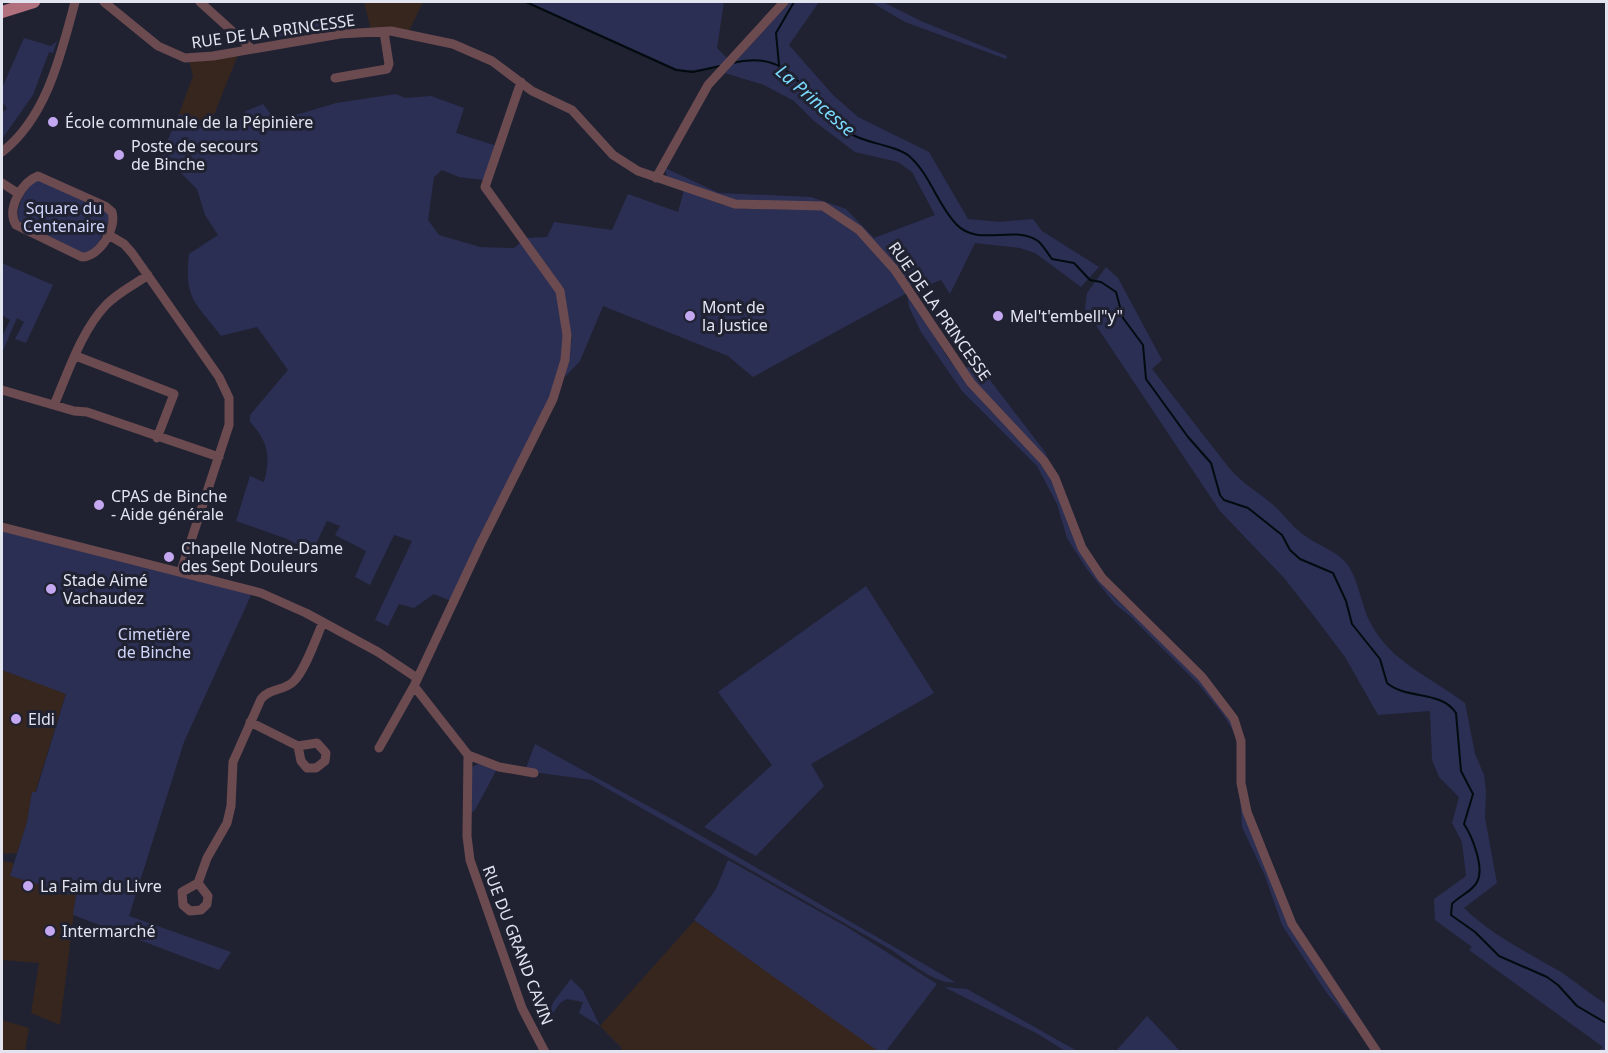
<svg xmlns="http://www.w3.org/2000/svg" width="1608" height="1053" viewBox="0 0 1608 1053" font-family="'Noto Sans',sans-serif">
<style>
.commercial{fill:#37261e}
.green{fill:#2b2f53}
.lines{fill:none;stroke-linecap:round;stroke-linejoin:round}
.stream{stroke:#020b0f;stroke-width:2}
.minor{stroke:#6b4b50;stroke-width:9}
.major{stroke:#b1707d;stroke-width:12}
.poi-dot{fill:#c4a7f1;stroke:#202232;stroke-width:2}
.labels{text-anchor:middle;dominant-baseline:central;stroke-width:6;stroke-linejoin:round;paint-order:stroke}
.street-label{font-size:16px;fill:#e2e4ef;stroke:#202232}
.poi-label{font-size:16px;fill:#e2e4ef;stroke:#202232;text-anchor:start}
.park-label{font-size:16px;fill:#d0d6fb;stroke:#202232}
.water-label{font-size:18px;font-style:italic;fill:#7bdcfe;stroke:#202232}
</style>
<rect width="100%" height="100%" fill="#202232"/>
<path class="commercial" d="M364,2H423L409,31L371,30Z
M238,55L209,127L179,114L193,76L189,61Z
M2,670L66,693L35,793L32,792L27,822L17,853L2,854Z
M2,861L14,863L11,876L42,885L41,892L76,895L60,1025L31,1013L39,963L2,960Z
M694,921L705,928L879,1050L620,1051L622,1048L600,1026Z
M2,1020L29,1028L25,1051H2Z"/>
<path class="green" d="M528,2H724L717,48L728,59L722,67C704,67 695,73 675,68Z
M790,2H819L789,45L833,95L858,117L929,152L968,219L1000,222L1033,219L1042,231L1099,267L1081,287L1035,253L1020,248L975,243L950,294L941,280L931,284L924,276L910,286L903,275L826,206L729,201L668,180L665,168L719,193L811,197L846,209L874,238L935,215L912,172L898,162L855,152L814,121L794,101L764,85L725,73Z
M871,2H883L921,21L1007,56L1006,59L905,22Z
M329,16L335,27L260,40C282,29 306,27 329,16Z
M24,38L51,46L57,41L53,53L49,52L33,95L2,139V112L7,109L4,104L2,106V88Z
M396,94L405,98L431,96L464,108L456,133L497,146L484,180L459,177L442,170L434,177L428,220L439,235L480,247L514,248L526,238L547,237L554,222L612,230L628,194L678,212L684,190L723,205L746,209L806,206L826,211L846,220L885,260L948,358L988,408L1046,467L1099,578L1113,596L1196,675L1237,731L1238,791L1291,928L1337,1001L1362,1031L1367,1042L1326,992L1282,925L1265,876L1242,827L1236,735L1222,713L1199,685L1130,616L1115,604L1086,568L1067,538L1057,504L1037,466L962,391L921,332L909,307L907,293L753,377L728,356L603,306L580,361L565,377L572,338L563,287L555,283C564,323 569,343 557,383L451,601L434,594L414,608L399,604L388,626L375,620L412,541L394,535L370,585L355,577L366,551L335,535L340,526L327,521L312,552L287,539L236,521L250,476L264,482C271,456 268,441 250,422V415L288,370L257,327L221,336C195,302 184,299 189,254L218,235L205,215L197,189L179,171L159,160L179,114L218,130L234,127L246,111L263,104L276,121L336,103Z
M39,180L107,212L110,218L96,248L85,253L76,250L20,222C13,209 25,195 30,183Z
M2,263L53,285L26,343L15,339L24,322L17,318L2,353V337L10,320L2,315Z
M1106,267L1118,278L1162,360L1152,369L1230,469C1243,484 1258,492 1272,504C1284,514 1292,527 1305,536C1319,546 1337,551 1347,564C1359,580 1361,606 1371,624C1391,662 1432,678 1465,703L1475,754L1484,775L1486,791L1485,818L1497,883L1464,908C1493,936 1527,952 1561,972C1576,982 1590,994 1606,1004V1051H1598L1603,1047L1469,950L1472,947L1435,920L1434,899L1466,876L1462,842L1452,823L1459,797L1439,777L1432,760L1430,711L1378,715L1345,657L1314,616L1285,579L1220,511L1085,309L1087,293Z
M977,363L1045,452L1059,482L963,369Z
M2,531L252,593L184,742L129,916L231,952L219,970L73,915L76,895L41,892V885L10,876L27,822L32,792H36L66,694L2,670Z
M866,586L934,693L811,764L824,786L756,856L704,827L772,765L718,692Z
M535,744L679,823L955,982C939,987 904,958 890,949L592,780L525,771Z
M478,764L497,769L475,810L469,815L471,772L472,767Z
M728,860L847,927L937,984L886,1051H878L694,920L716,889Z
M571,979L583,991L600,1026L579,1013L583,1002L567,999L560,1003L540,1032L554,1001Z
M944,987L967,989L1077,1051H1065L1038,1034Z
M1147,1016L1180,1051H1116Z"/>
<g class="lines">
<path class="stream" d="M526,2L676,70L693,72L720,66
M732,63C800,46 802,107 853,135C869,144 895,145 909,156C930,174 937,204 956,224C979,248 1013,224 1038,241C1043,245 1048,254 1052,259L1074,263L1090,280L1101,282L1116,292L1123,318L1143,345L1146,379L1188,437L1211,463L1220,495L1224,500L1248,508L1282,535L1290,550L1300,559L1333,573L1346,601L1352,624L1380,659L1387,683C1407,700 1441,690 1456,713L1461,771L1473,794L1464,824C1472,836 1485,868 1477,882C1473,891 1459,896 1452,904L1451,915L1475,932L1499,956L1547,977L1558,985L1577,1006L1606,1023
M779,65L776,33L794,2"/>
<path class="minor" d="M104,2L158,46L185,58L213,56L340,34L391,31L453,44L492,61L532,91L572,110L613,155L638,171L735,204L823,206L859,230L895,270L971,383L1044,461L1055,478L1082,548L1102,578L1202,677L1234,719L1241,741V783L1247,812L1292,924L1377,1052
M200,2L252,49
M335,78L387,69L389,64L384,32
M2,152C47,117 61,54 75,2
M38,176L105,206L112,212C117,229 99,257 82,257L16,225C6,209 22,182 38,176Z
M656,178L708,85L784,2
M2,183L19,194
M107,234L124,244L132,253L219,377L229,398V425L181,571
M76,356L174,394L157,438
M2,390L74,411L87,412L219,457
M54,405C68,373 81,331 106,305C117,293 134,285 148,275
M2,527L261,593L306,613L378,652L417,678
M414,686L468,755L499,767L534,773
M250,722L298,746L317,743L326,753L325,761L316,768H307L301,761L298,746
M379,748L414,686L480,545L553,399L565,360L567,335L560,291L485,187L521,82
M468,755L467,836L470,860L522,1008L545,1052
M198,883L207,858L227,823L231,806L233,762L261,699C270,688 283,691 293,682C305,671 316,638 323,622
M198,883L208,896L207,904L201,910L190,911L183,905L182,892Z"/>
<path class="major" d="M2,12L34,2"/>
</g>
<g class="poi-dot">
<circle cx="53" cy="122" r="6"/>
<circle cx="119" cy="155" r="6"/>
<circle cx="690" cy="316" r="6"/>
<circle cx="998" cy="316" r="6"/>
<circle cx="99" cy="505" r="6"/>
<circle cx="169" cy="557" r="6"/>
<circle cx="51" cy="589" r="6"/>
<circle cx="16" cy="719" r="6"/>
<circle cx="28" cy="886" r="6"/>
<circle cx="50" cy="931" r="6"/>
</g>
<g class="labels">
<g class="street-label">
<text transform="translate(273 31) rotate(-8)">RUE DE LA PRINCESSE</text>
<text transform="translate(940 311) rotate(55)">RUE DE LA PRINCESSE</text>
<text transform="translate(518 945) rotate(69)">RUE DU GRAND CAVIN</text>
</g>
<g class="poi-label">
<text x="65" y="122">École communale de la Pépinière</text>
<text x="131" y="146">Poste de secours<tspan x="131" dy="18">de Binche</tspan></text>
<text x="702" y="307">Mont de<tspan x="702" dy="18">la Justice</tspan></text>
<text x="1010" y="316">Mel't'embell"y"</text>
<text x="111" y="496">CPAS de Binche<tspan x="111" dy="18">- Aide générale</tspan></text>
<text x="181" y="548">Chapelle Notre-Dame<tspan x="181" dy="18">des Sept Douleurs</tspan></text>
<text x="63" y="580">Stade Aimé<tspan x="63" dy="18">Vachaudez</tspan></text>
<text x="28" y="719">Eldi</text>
<text x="40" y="886">La Faim du Livre</text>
<text x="62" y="931">Intermarché</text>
</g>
<g class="park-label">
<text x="64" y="208">Square du<tspan x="64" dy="18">Centenaire</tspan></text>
<text x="154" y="634">Cimetière<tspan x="154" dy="18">de Binche</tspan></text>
</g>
<g class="water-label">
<text transform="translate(816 100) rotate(41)">La Princesse</text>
</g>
</g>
<rect width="1608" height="1053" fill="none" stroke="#e2e4ef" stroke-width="6"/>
</svg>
